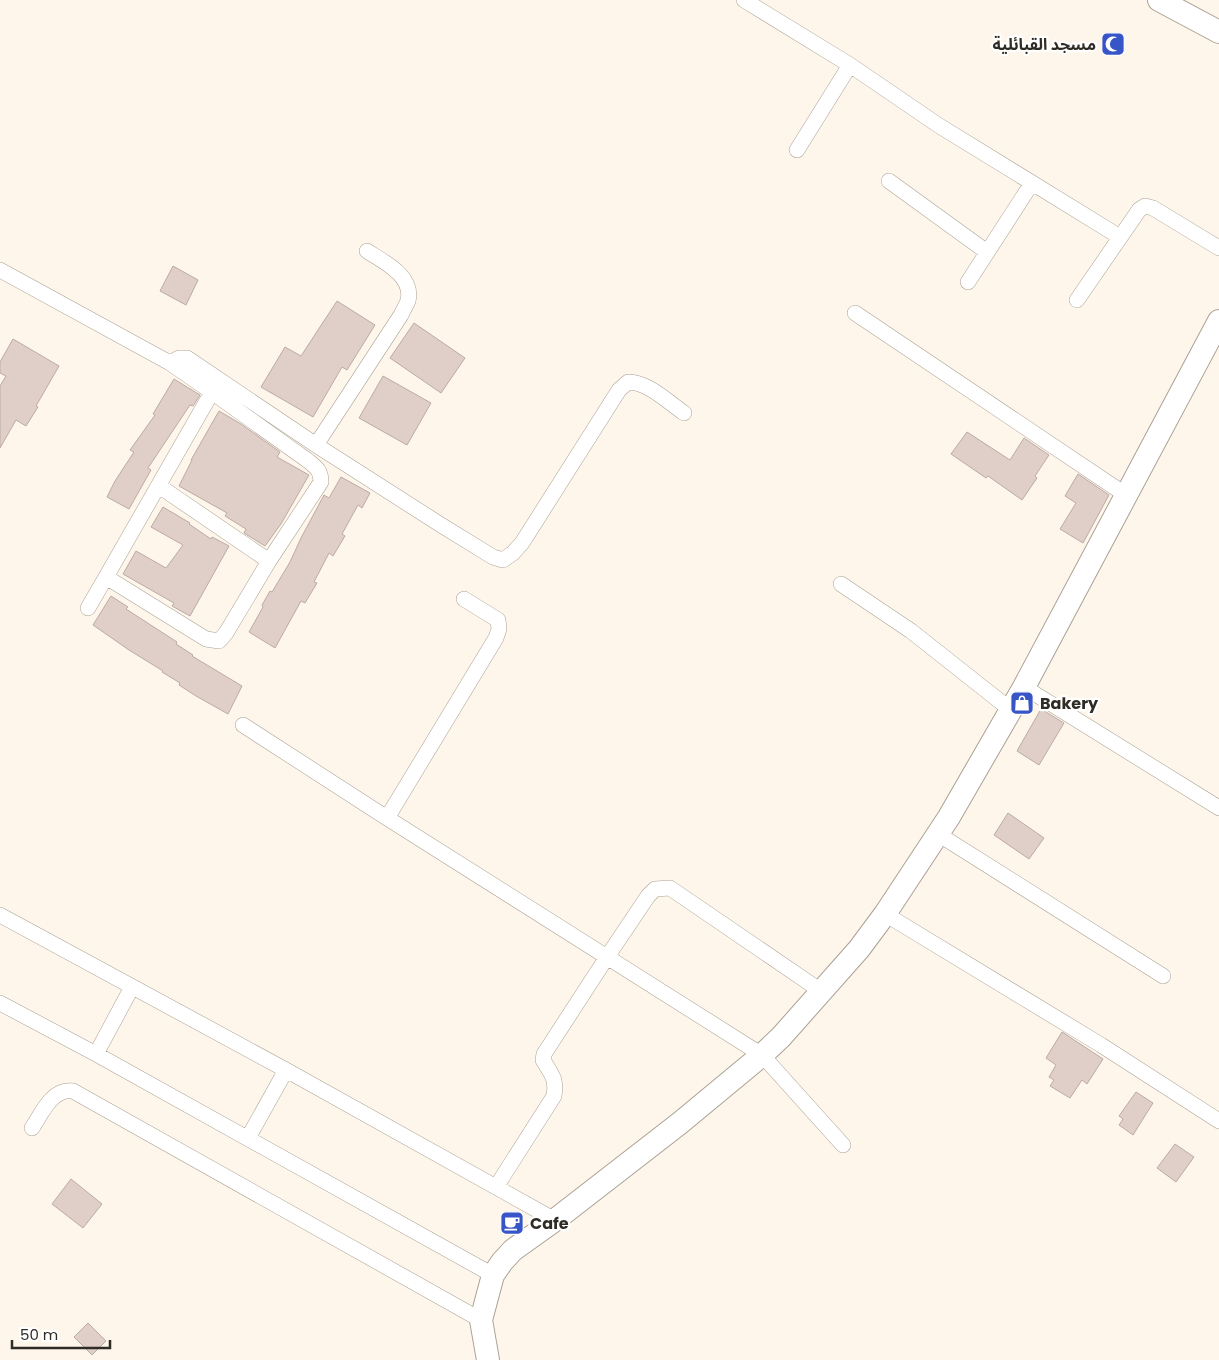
<svg xmlns="http://www.w3.org/2000/svg" width="1219" height="1360" viewBox="0 0 1219 1360" font-family="Poppins,'Noto Sans Arabic',sans-serif">
<style>
.building{fill:#e0cec8;stroke:#bbaba4}
.lines{fill:none;stroke-linecap:round;stroke-linejoin:round}
.minor-casing{stroke:#aaa194;stroke-width:16}
.secondary-casing{stroke:#aaa194;stroke-width:24}
.minor{stroke:#fff;stroke-width:15}
.secondary{stroke:#fff;stroke-width:22}
.labels{text-anchor:middle;dominant-baseline:central;stroke-width:4.5;stroke-linejoin:round;paint-order:stroke}
.poi-label{font-size:16px;font-weight:bold;fill:#2f2c26;stroke:#fff;text-anchor:start}
</style>
<rect width="100%" height="100%" fill="#fef6eb"/>
<path class="building" d="M173,266L198,280L186,305L160,291Z
M337,301L375,325L347,370L342,367L313,417L261,387L285,347L301,356Z
M414,323L465,358L441,393L390,358Z
M13,339L59,366L36,406L38,407L26,426L16,420L0,448V386L6,376L0,373V362Z
M383,376L431,403L407,445L359,418Z
M174,379L200,395L193,406L190,405L148,468L151,470L129,509L107,497L115,481L134,452L130,450L155,415L153,414Z
M219,411L241,424L280,452L277,457L309,475L281,524L265,546L244,533L246,529L225,516L227,513L179,486L192,460H191Z
M967,432L1010,460L1024,438L1049,455L1035,476L1037,478L1022,500L988,476L986,478L951,454Z
M1078,474L1109,495L1083,543L1060,529L1076,503L1065,496Z
M341,477L370,493L362,508L358,505L342,534L345,536L333,556L329,553L314,582L317,583L305,603L301,601L275,648L249,632L263,607L262,605L270,591L272,592L290,562L301,538L324,495L329,498Z
M163,507L190,523L189,524L211,539L212,537L229,546L190,616L172,606L174,603L123,574L136,551L166,568L183,545L151,527Z
M111,596L128,607L126,609L177,642L176,644L193,655L192,656L242,686L228,714L196,696L179,685L180,683L162,672L163,671L129,650L93,625Z
M1041,709L1064,723L1039,765L1017,751Z
M1008,813L1044,838L1029,859L994,835Z
M1062,1032L1103,1059L1087,1084L1082,1080L1070,1098L1050,1086L1054,1080L1049,1077L1056,1065L1046,1058Z
M1136,1092L1153,1103L1133,1135L1119,1125L1123,1119L1119,1116Z
M1175,1144L1194,1157L1176,1182L1157,1168Z
M71,1179L102,1204L83,1228L52,1204Z
M88,1323L106,1341L92,1355L74,1337Z"/>
<g class="lines">
<g class="minor-casing">
<path id="minor" d="M744,0L850,65
M797,150L850,65L938,125L1120,237
M889,181L987,252
M0,270L170,363L212,392L307,460C316,467 321,470 321,482L269,561L159,486
M968,282L1032,183
M1077,300L1139,210L1145,206L1153,208L1219,248
M855,313L1126,495
M170,363L179,358H187L316,445L441,525L493,557L503,560L513,553L522,543L619,390L628,382C648,382 668,402 684,413
M212,392L106,577L206,639L219,641L226,633L269,561
M316,445L401,315C403,311 406,305 408,301C414,276 384,262 367,251
M841,584L911,631L1011,710
M88,608L106,577
M1024,687L1219,808
M243,725L387,818L762,1055L843,1145
M387,818L496,638L499,629L498,620L464,599
M938,834L1163,976
M885,914L1101,1045L1219,1121
M0,915L286,1070L555,1220
M0,1003L96,1054L493,1275
M96,1054L132,987
M32,1128C42,1113 52,1088 73,1091L481,1320
M248,1138L286,1070
M496,1187L554,1096C557,1078 551,1074 543,1060L544,1054L607,957L648,896L655,889L670,888L821,991"/>
</g>
<g class="secondary-casing">
<path id="secondary" d="M1159,0L1219,32
M488,1360L481,1320L493,1275L502,1262L513,1250L555,1220L680,1123L762,1055L781,1037L859,949L885,914L949,817L1024,687L1219,321"/>
</g>
<use href="#minor" class="minor"/>
<use href="#secondary" class="secondary"/>
</g>
<defs>
<g id="mosque-square" transform="scale(1.25)"><rect x="-9" y="-9" width="18" height="18" rx="4" fill="#3755c7" stroke="#fff"/><path d="M3.5-4.9A6 6 0 1 0 3.5 4.9A5 5 0 1 1 3.5-4.9Z" fill="#fff"/></g>
<g id="shop-square" transform="scale(1.25)"><rect x="-9" y="-9" width="18" height="18" rx="4" fill="#3755c7" stroke="#fff"/><path d="M-5-2.5h2.3a2.7 3.5 0 0 1 5.4 0H5L5.5 6h-11ZM-1.5-2.5h3a1.5 2.3 0 0 0-3 0Z" fill="#fff"/></g>
<g id="cafe-square" transform="scale(1.25)"><rect x="-9" y="-9" width="18" height="18" rx="4" fill="#3755c7" stroke="#fff"/><path d="M-5.5-4.5H6V0H3Q3 3.5 0 3.5H-2.5Q-5.5 3.5-5.5 0ZM3-3.2v2h1.7v-2ZM-6 4.5H4V6H-6Z" fill="#fff"/></g>
</defs>
<g fill-rule="evenodd">
<use href="#mosque-square" x="1113" y="44"/>
<use href="#shop-square" x="1022" y="703"/>
<use href="#cafe-square" x="512" y="1223"/>
</g>
<g class="labels">
<g class="poi-label">
<text x="1096" y="44" text-anchor="end">مسجد القبائلية</text>
<text x="1040" y="703">Bakery</text>
<text x="530" y="1223">Cafe</text>
</g>
</g>
<path d="M12 1340v8h98v-8" fill="none" stroke="#2f2c26" stroke-width="2.5"/>
<text x="20" y="1340" font-size="15" fill="#2f2c26" stroke="#ffffff" stroke-width="4" paint-order="stroke">50 m</text>
</svg>
